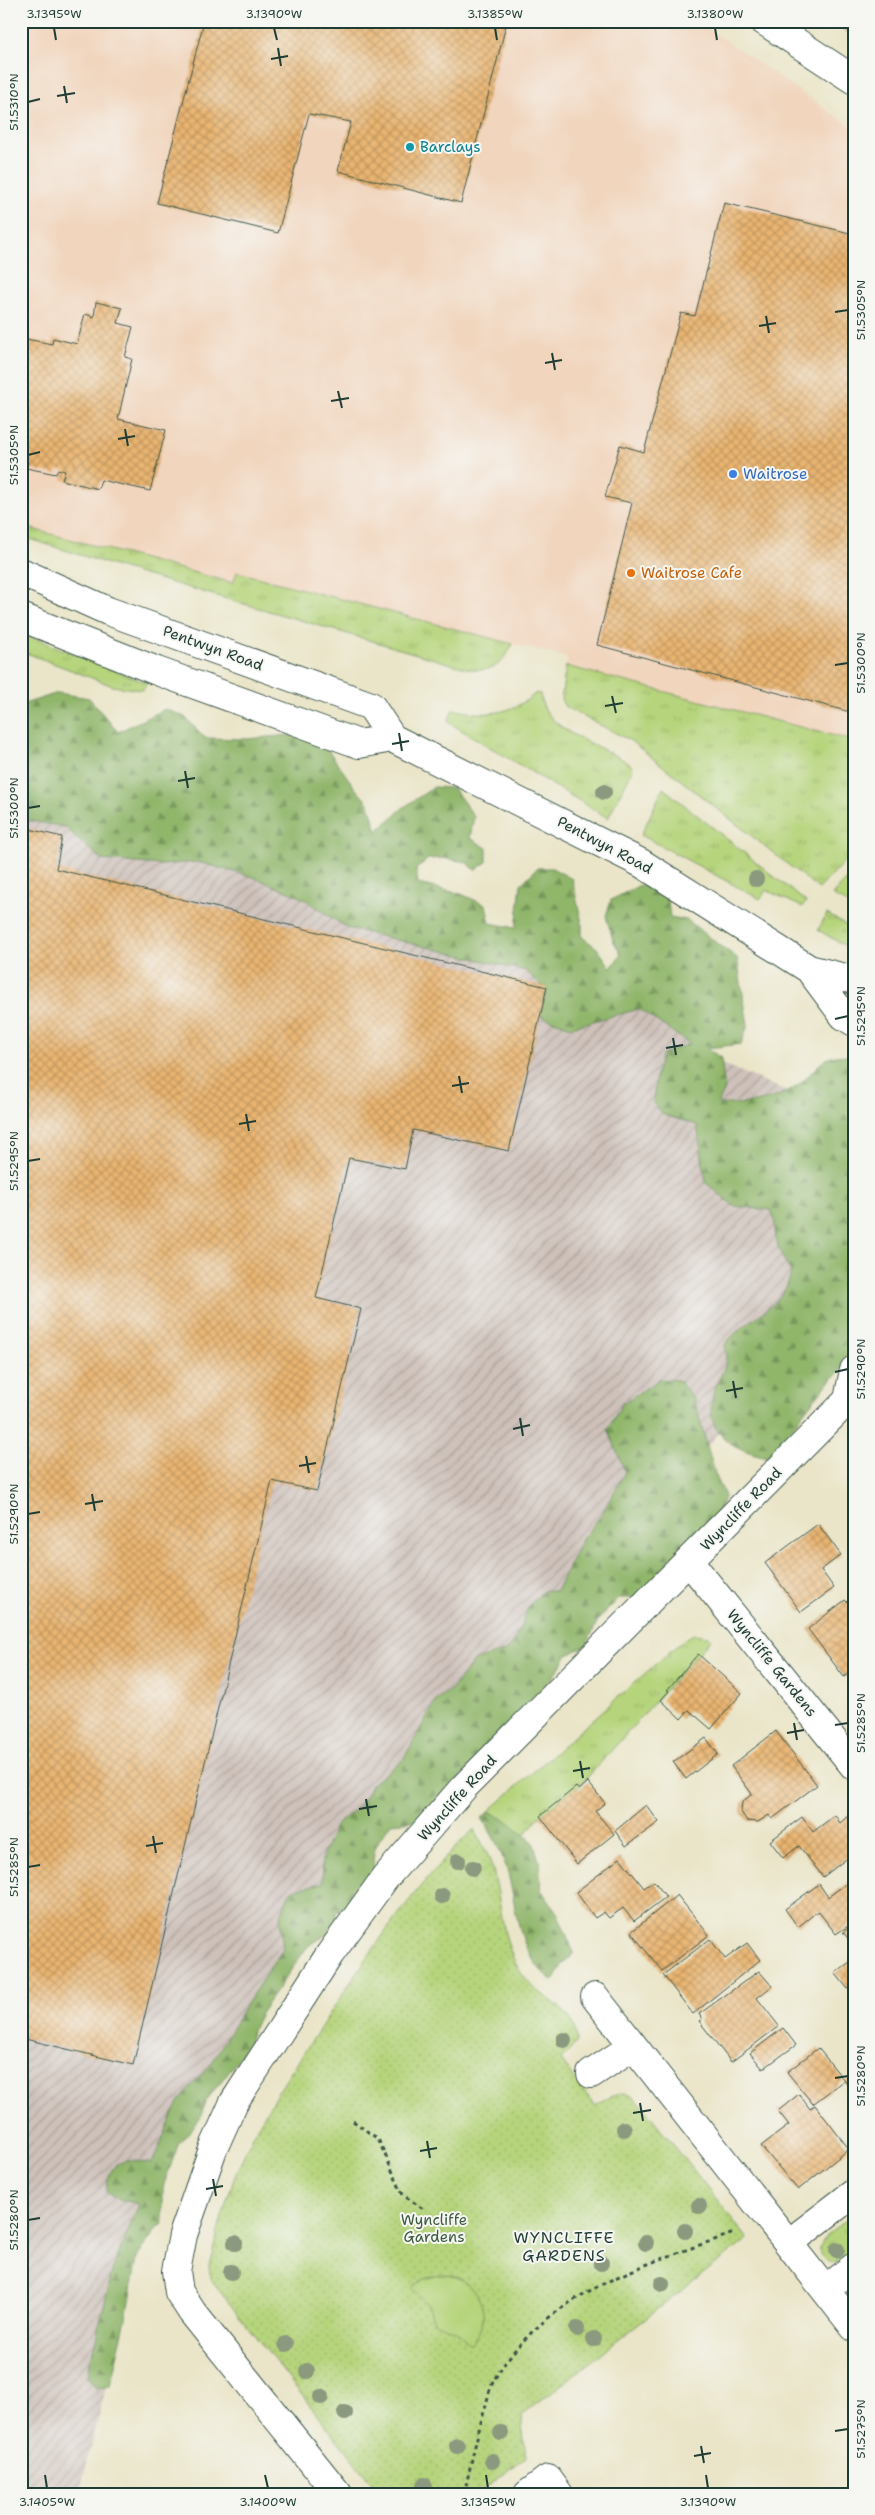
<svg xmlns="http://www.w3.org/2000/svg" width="875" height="2515" viewBox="0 0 875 2515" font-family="'Shantell Sans',sans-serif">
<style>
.built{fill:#f1d5bd}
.industrial{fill:url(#industrial-furrows)}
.grass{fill:url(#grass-tufts);stroke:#6a8858}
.forest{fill:url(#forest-firs);stroke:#587a50}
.park{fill:url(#park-dots);stroke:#6a8858}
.pitch{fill:#b6d47b;stroke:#6a8858}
.building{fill:url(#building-cross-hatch)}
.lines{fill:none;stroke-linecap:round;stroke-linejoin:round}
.minor-casing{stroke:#3d564a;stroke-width:30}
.tertiary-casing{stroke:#3d564a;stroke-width:30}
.path{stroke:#3d564a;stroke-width:3;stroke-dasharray:4 4;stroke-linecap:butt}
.minor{stroke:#fff;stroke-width:28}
.tertiary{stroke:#fff;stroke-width:28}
.tree{fill:#8b997e}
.ticks{fill:none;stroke:#1f3d34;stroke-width:2}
.culture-dot{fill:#0f9aa8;stroke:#f6f6f2;stroke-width:2}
.shop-dot{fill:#3f7fe0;stroke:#f6f6f2;stroke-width:2}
.food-dot{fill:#e8710a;stroke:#f6f6f2;stroke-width:2}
.labels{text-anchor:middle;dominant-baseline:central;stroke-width:4;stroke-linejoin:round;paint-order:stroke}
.culture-label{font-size:15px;fill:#0d838f;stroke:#f6f6f2;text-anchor:start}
.shop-label{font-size:15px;fill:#366cbe;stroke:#f6f6f2;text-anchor:start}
.food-label{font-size:15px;fill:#c56008;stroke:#f6f6f2;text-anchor:start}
.street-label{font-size:15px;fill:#1f3d34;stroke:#f6f6f2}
.park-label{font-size:15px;fill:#3d5b42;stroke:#f6f6f2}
.neighbourhood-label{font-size:16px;letter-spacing:1px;fill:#1f3d34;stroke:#f6f6f2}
.neatline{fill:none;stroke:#1f3d34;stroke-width:2}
.ticks-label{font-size:12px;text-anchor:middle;fill:#1f3d34}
</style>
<defs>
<pattern id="industrial-furrows" width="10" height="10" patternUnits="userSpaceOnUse" patternTransform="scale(1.25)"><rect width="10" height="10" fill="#cec1ba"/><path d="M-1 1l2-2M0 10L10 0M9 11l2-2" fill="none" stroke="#a79e98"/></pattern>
<pattern id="grass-tufts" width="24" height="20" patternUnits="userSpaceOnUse" patternTransform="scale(1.25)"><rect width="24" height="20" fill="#b6d47b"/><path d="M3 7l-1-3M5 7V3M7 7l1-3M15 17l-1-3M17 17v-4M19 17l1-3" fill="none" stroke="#9cb76b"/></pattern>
<pattern id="forest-firs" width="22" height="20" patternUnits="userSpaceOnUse" patternTransform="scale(1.25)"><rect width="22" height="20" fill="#90b66b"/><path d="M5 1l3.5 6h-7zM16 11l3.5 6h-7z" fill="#759559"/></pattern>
<pattern id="park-dots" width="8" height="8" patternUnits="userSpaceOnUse" patternTransform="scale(1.25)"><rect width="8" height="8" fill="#b6d47b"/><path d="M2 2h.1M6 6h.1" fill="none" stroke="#9cb76b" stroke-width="1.8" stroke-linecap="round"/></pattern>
<pattern id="building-cross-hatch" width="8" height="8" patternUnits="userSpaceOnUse" patternTransform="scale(1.25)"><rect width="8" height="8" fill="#eab571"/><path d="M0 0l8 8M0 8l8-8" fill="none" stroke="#bd945e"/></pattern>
</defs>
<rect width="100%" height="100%" fill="#f6f6f2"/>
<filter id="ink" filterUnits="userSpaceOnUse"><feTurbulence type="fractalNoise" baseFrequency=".02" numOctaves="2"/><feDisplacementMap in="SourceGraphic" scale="10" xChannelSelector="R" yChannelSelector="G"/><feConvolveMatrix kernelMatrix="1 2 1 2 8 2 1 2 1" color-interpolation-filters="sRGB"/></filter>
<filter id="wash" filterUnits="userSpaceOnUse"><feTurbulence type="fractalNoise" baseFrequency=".0096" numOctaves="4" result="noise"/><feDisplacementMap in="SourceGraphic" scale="20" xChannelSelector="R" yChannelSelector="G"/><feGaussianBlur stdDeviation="1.12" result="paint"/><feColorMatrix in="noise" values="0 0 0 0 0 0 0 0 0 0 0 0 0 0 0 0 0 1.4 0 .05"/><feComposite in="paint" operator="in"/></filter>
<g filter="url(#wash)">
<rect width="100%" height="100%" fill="#eae5c8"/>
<path class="built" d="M21,21H697L854,128V741L566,666L568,658L237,573L233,583L21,526Z"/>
<path class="industrial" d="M829,21H854V38Z
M21,786L561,957L720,1063L854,1119L838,1295L412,1789L180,2126L135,2254L124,2316L79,2494H21Z"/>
<path class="grass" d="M21,526L233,583L237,572L513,644C500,668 492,673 465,668L124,569L30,539L21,535Z
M21,633L147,683L143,690L113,686L21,651Z
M566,666L854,741V851L819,889L631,741L565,707L561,699Z
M536,693L540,694C545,734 603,744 631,765L633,769L608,818L448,722L453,709C485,717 510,715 536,693Z
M663,788L806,902L802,907L766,890L760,899L641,835Z
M854,871V899L849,905L832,895Z
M827,914L854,930V951L818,930Z
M694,1634L708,1636L711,1639L577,1789L576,1787L540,1816L525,1834L489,1811L683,1640Z
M854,2214V2253L836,2263C826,2261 823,2258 819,2248L826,2236Z"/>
<path class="forest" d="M58,693L89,698L118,732L165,709L185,717L205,738L247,739L301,734L326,747L355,788L369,804L377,831L404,807L434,787L453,788L474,816L470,838L487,848V862L475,870L466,862L442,858L428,859L416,869L418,884L461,894L486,905L490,923L516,928L521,884L537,868H552L572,879L582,923V937L597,948L611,968L621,954L613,940L606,916L611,900L640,885L660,890L668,902L670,917L687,920L737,958L748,1025L741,1044L707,1048L721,1058L725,1089L718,1104C743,1105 770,1102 793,1089C816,1074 820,1049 854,1057V1358C820,1388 797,1420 772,1458C736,1451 701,1435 714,1392C720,1370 729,1372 725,1345C745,1317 785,1310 791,1272C784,1261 779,1251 776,1238C774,1228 776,1220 771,1210L734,1206L706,1183L697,1125L664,1115L653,1103L656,1075L662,1054L690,1044L639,1009L571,1027L540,1016L547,987L540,985L526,971L347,928L303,898L253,877L198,862L161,865L102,860L65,827L21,819V705Z
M660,1379L678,1380L694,1399L715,1474L725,1496L712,1526L639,1598H619L598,1620L587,1644L567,1656L541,1695L433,1805L414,1821L391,1823C377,1844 370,1848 375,1874L353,1904L336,1912V1929L308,1946L259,2015L252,2030L250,2044L205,2102L200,2119L178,2145L163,2187V2224L156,2229L137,2258L125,2323L110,2386L96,2387L88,2378L90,2363L113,2268L139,2204L119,2199L106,2192C109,2158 124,2158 152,2164L178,2102L211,2064L248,2001L283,1949L280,1916L291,1890L323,1883L322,1857L335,1826L359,1807L372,1784L403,1760L436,1701L453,1688L475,1660L506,1651L516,1637L530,1604L543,1591H556L583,1538L601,1515L625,1472L608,1429L622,1404Z
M489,1811L509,1822L533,1842L539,1860L541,1890L558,1914L574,1953L563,1964L553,1981C514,1953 518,1904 505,1863C499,1847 491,1832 482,1818Z"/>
<path class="park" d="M474,1829C477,1837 483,1845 487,1853C504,1892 497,1941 524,1977C541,2000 578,2008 577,2042L561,2060L595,2106L609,2097L625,2093L638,2100L748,2239L521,2416L526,2457L477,2494H380L210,2279L209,2265C218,2234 225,2201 237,2171C257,2120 289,2075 319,2030C365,1960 412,1887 474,1829Z"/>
<path class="pitch" d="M440,2275C445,2275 451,2275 456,2277C471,2281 486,2304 483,2320C481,2330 476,2337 470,2344L456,2331L434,2322L429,2306L411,2288L424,2279Z"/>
<g id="blocks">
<path class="building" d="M204,21H507L461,203L338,171L351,122L309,114L278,233L157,203Z
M724,203L854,234V713L597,645L632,503L605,497L620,445L644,452L681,313L695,316Z
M96,302L122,308L118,323L133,327L125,357L132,359L118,419L166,430L150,491L101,480L98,489L62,480L65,471L58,469L56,474L26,468L28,462L21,461V338L52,344L53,338L77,344L85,314L94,317Z
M21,827L62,837L56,869L547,987L509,1151L413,1130L405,1169L349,1158L316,1298L361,1309L317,1491L272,1481L133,2065L21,2038Z
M818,1524L841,1555L821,1570L834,1588L801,1612L765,1563Z
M854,1599V1669L844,1677L808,1629L845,1600L848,1603Z
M698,1654L742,1693L711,1729L689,1710L681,1719L661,1700L669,1691L667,1690Z
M776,1731L817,1785L772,1819L769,1815L758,1822L747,1821L741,1812L742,1802L752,1794L731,1766Z
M706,1738L718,1754L686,1779L673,1762Z
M588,1782L605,1803L595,1811L614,1834L577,1864L540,1816L576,1787L579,1790Z
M646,1805L659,1822L626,1846L615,1831Z
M835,1815L840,1823L848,1816L854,1824V1853L823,1877L799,1846L783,1858L770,1841L802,1817L813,1832Z
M620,1858L644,1888L654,1881L666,1897L634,1921L623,1908L609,1918L604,1912L595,1918L576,1892Z
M854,1878V1922L836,1934L818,1911L798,1927L785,1909L819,1884L828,1897Z
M677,1895L709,1935L662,1971L631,1932Z
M854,1924V1946L843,1932Z
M710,1939L725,1959L747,1943L760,1960L693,2014L663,1975Z
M854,1959V1985L848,1989L835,1973Z
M759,1971L772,1986L757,1998L779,2026L731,2062L699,2021L702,2019L699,2014Z
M783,2028L796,2045L763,2069L750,2053Z
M818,2048L844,2080L813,2104L787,2072Z
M854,2074V2093L845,2082Z
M799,2094L810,2109L815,2105L849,2149L798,2190L761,2146L789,2125L778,2111Z"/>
</g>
</g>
<g filter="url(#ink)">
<use href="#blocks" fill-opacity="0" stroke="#3d564a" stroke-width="1"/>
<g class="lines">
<g class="minor-casing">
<path id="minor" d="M764,21L854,80
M689,1561L854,1766
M595,1997L854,2327
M591,2074L633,2046
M789,2243L854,2193
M825,2289L854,2267
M338,2494L192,2312L179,2292L176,2271L183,2235L213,2149L234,2102L330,1954L385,1878L464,1787L848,1400L854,1370
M528,2494L548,2479L559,2494"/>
</g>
<g class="tertiary-casing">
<path id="tertiary" d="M21,572L108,611L371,706L392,738L641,863L809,969L854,980
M21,617L157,671L359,744L392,738
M809,969L844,1016L854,1022"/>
</g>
<path class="path" d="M353,2121L378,2139L403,2195L426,2211
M464,2494C471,2464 477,2434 486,2405C488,2397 490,2387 494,2380C545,2292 645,2265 734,2233"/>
<use href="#minor" class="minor"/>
<use href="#tertiary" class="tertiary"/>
</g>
<g class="tree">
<circle cx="604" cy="792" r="8"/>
<circle cx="756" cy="879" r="8"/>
<circle cx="458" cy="1861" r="8"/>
<circle cx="473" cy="1868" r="8"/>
<circle cx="442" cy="1896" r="8"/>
<circle cx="564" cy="2040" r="8"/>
<circle cx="624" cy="2129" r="8"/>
<circle cx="699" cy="2206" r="8"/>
<circle cx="685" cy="2231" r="8"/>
<circle cx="235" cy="2243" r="8"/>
<circle cx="646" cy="2243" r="8"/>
<circle cx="837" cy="2250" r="8"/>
<circle cx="601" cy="2263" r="8"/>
<circle cx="231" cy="2272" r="8"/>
<circle cx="662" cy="2284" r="8"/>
<circle cx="577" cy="2329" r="8"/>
<circle cx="594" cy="2339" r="8"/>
<circle cx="286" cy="2344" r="8"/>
<circle cx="307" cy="2371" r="8"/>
<circle cx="321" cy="2397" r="8"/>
<circle cx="345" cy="2413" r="8"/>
<circle cx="501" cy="2433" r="8"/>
<circle cx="457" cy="2446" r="8"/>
<circle cx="492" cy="2461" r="8"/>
<circle cx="424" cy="2485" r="8"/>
</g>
</g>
<path class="ticks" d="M54,28L56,40M274,28L277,40M495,28L497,40M715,28L717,40M278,48L281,66M271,59L288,56M64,86L67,103M57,96L75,93M28,102L40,99M835,312L848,310M766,316L769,333M759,326L776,323M552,353L555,370M545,363L562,360M338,391L342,408M331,401L349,398M125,429L128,446M118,439L135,436M28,455L40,452M835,665L848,663M612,696L616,713M605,706L623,703M399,733L402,751M392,744L409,741M185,771L188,788M178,781L195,778M28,808L40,806M835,1019L848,1016M673,1038L676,1055M666,1048L683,1045M459,1076L462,1093M452,1086L469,1083M246,1114L249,1131M239,1124L256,1121M28,1161L40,1159M835,1372L848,1369M733,1381L736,1398M726,1391L743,1388M520,1418L523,1436M513,1429L530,1425M306,1456L309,1473M299,1466L316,1463M92,1494L95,1511M85,1504L103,1501M28,1514L40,1512M794,1723L797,1740M835,1725L848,1723M787,1733L804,1730M580,1761L583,1778M573,1771L590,1768M366,1799L369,1816M359,1809L377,1806M153,1836L156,1853M146,1846L163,1843M28,1867L40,1865M835,2078L848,2076M640,2103L643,2121M633,2113L651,2110M427,2141L430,2158M420,2151L437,2148M213,2179L216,2196M206,2189L223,2186M28,2220L40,2218M835,2431L848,2429M701,2446L704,2463M694,2456L711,2453M45,2475L47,2488M265,2475L268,2488M486,2475L488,2488M706,2475L708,2488"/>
<circle class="culture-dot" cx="410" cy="147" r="5"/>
<circle class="shop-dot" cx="733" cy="474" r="5"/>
<circle class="food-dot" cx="631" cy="573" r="5"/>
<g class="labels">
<g class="culture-label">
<text x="420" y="147">Barclays</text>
</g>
<g class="shop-label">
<text x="743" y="474">Waitrose</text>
</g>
<g class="food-label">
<text x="641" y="573">Waitrose Cafe</text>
</g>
<g class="street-label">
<text transform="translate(213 648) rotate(20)">Pentwyn Road</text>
<text transform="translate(605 845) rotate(28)">Pentwyn Road</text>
<text transform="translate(741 1509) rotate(-46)">Wyncliffe Road</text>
<text transform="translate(772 1663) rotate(51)">Wyncliffe Gardens</text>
<text transform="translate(457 1798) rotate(-48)">Wyncliffe Road</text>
</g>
<g class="park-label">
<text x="434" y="2220">Wyncliffe<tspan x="434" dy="17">Gardens</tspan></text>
</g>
<g class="neighbourhood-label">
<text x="564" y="2237">WYNCLIFFE<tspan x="564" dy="18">GARDENS</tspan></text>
</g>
</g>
<rect width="875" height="2515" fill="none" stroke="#f6f6f2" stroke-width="55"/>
<rect x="28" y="28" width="820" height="2460" class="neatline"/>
<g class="ticks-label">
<text x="54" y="18">3.1395°W</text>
<text x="274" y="18">3.1390°W</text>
<text x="495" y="18">3.1385°W</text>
<text x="715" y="18">3.1380°W</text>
<text transform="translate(14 102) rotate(-90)" y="4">51.5310°N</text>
<text transform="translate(861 310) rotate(-90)" y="4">51.5305°N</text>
<text transform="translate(14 455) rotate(-90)" y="4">51.5305°N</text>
<text transform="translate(861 663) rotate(-90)" y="4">51.5300°N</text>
<text transform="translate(14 808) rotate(-90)" y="4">51.5300°N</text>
<text transform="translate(861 1016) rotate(-90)" y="4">51.5295°N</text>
<text transform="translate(14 1161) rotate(-90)" y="4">51.5295°N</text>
<text transform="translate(861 1369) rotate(-90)" y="4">51.5290°N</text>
<text transform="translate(14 1514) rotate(-90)" y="4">51.5290°N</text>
<text transform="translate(861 1723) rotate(-90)" y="4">51.5285°N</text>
<text transform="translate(14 1867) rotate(-90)" y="4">51.5285°N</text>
<text transform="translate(861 2076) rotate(-90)" y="4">51.5280°N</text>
<text transform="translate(14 2220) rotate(-90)" y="4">51.5280°N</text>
<text transform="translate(861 2429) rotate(-90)" y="4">51.5275°N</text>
<text x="47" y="2506">3.1405°W</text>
<text x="268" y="2506">3.1400°W</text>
<text x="488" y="2506">3.1395°W</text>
<text x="708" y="2506">3.1390°W</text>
</g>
</svg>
